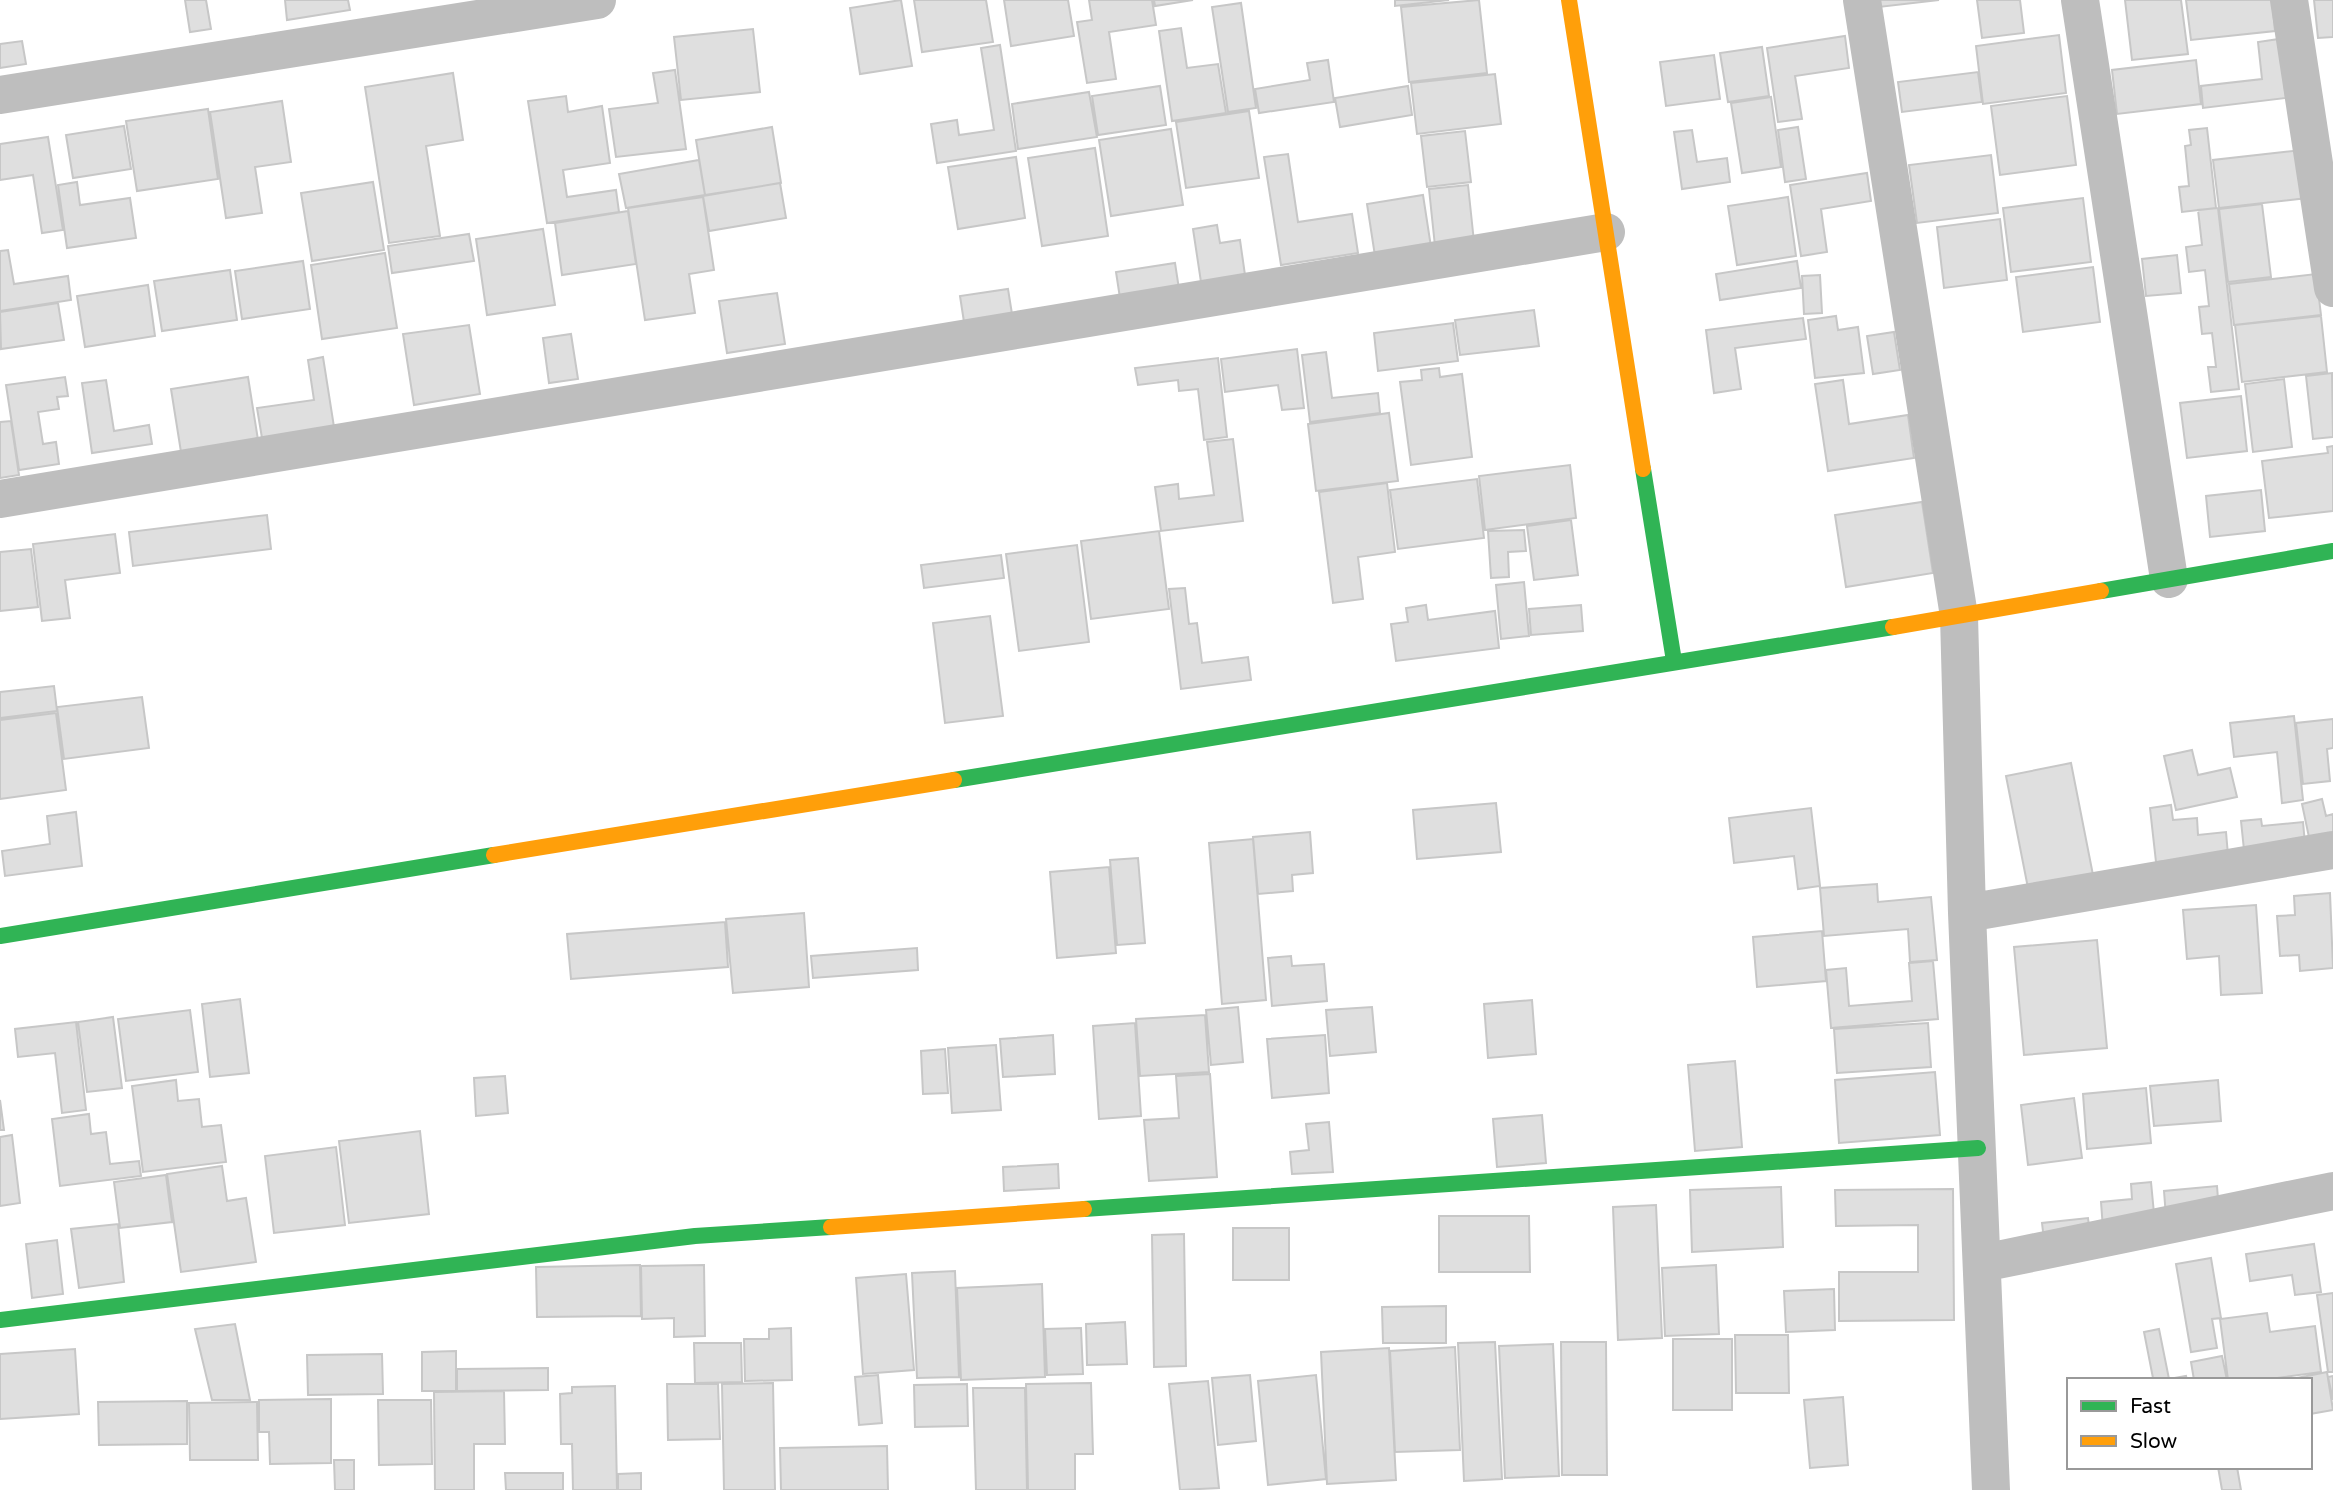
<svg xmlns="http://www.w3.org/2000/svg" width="2333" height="1490" viewBox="0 0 2333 1490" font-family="'Varela Round',sans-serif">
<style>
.building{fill:#dfdfdf;stroke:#c7c7c7;stroke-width:2}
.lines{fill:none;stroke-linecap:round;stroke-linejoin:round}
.street{stroke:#bebebe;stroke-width:38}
.fast{stroke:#30b455;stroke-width:16}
.slow{stroke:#ff9f0a;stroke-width:16}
</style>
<rect width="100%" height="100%" fill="#fff"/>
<path class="building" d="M185,0H206L211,29L190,32Z
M285,0H348L350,10L287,20Z
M901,0L912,66L860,74L850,8Z
M914,0H986L993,42L922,52Z
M1004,0H1068L1074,36L1011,46Z
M1089,0H1152L1156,25L1109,32L1116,79L1087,83L1077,22L1092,20Z
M1154,0H1193L1155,6Z
M1395,0H1449L1395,6Z
M1479,0L1487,73L1409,82L1401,7Z
M1878,0H1939L1879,7Z
M1977,0H2020L2024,33L1982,38Z
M2125,0H2181L2188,54L2132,60Z
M2186,0H2272L2275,31L2191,40Z
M2314,0H2333V37L2318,38Z
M1241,3L1256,108L1228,112L1212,7Z
M1181,28L1187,68L1218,64L1226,113L1172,121L1159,31Z
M753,29L760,92L681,100L674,37Z
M2059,35L2066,93L1983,104L1976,46Z
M1845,36L1849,68L1795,76L1802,119L1778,122L1767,48Z
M2279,39L2286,98L2203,108L2201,86L2262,79L2258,42Z
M22,41L26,64L0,68V44Z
M1000,45L1016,151L937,163L931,124L957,120L959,135L994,130L981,48Z
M1762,47L1769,96L1728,102L1720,53Z
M1714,55L1720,99L1666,106L1660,62Z
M1328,60L1334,102L1259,113L1255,89L1310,80L1307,63Z
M2196,60L2201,104L2117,114L2112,70Z
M675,70L686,149L616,157L609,109L658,103L653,73Z
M1978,72L1982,102L1902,112L1898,82Z
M453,73L463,140L426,146L440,236L389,243L365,87Z
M1495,74L1501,124L1417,134L1411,83Z
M1160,86L1166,125L1098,135L1092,96Z
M1408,86L1412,115L1340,127L1335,98Z
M1089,92L1097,137L1018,149L1012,104Z
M566,96L568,112L602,106L610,163L563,170L567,197L616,190L619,212L547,223L528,101Z
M2067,96L2076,165L2000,175L1991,106Z
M1771,97L1781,167L1742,173L1731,103Z
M282,101L291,162L255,167L262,213L226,218L210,112Z
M208,109L218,179L137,191L126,121Z
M1249,111L1259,178L1186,188L1176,122Z
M124,126L131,169L73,178L66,135Z
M772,127L781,183L705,195L696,140Z
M1798,127L1806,179L1785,182L1778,130Z
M2207,128L2216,208L2182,212L2179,187L2189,186L2185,146L2191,145L2189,130Z
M1171,129L1183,205L1111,216L1099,140Z
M1692,130L1697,162L1727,158L1730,182L1682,189L1674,132Z
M1465,131L1471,182L1427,187L1421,136Z
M48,137L63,230L42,233L33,175L0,180V144Z
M1095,148L1108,236L1042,246L1028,158Z
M2302,150L2307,198L2219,208L2213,160Z
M1288,154L1298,222L1352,214L1358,253L1281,265L1264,157Z
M1991,155L1998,213L1917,223L1909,165Z
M1016,157L1025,218L958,229L948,167Z
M699,160L705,195L626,208L619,174Z
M1867,173L1871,201L1821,209L1827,252L1801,256L1790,185Z
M77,182L80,205L130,198L136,238L67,248L58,185Z
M373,182L384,250L312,261L301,193Z
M780,183L786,218L709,231L703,196Z
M1468,185L1474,242L1435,246L1429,189Z
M1423,195L1431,247L1375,256L1367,204Z
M703,197L714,270L689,274L695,313L645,320L628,208Z
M1788,197L1796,256L1737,265L1728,206Z
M2083,198L2091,262L2011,272L2003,208Z
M2262,204L2271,277L2228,282L2219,209Z
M2218,208L2239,389L2211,392L2208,367H2216L2212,333L2202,334L2199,307L2209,306L2205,270L2189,272L2186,247L2202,245L2198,210Z
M628,211L636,264L562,275L555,223Z
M2000,219L2007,280L1944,288L1937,227Z
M1217,225L1220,243L1240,240L1245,275L1201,282L1193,229Z
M543,229L555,305L487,315L476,239Z
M469,234L474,261L392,273L388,246Z
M8,250L14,284L68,276L71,300L0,311V251Z
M385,253L397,328L322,339L311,265Z
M2177,255L2181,293L2146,296L2142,259Z
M303,261L310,309L242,319L235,271Z
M1797,261L1801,288L1720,300L1716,274Z
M1175,263L1179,289L1120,298L1116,272Z
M2093,267L2100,322L2023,332L2016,277Z
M230,270L237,320L162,331L154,281Z
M2316,274L2321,315L2234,325L2229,284Z
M1820,275L1822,313L1804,314L1802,276Z
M148,285L155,336L85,347L77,296Z
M1008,289L1012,314L964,322L960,296Z
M777,293L785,344L727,353L719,301Z
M58,303L64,340L1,349L0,312Z
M1534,310L1539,346L1460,355L1455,320Z
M1836,316L1838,330L1858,327L1864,373L1815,378L1808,320Z
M2321,316L2327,372L2242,382L2235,325Z
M1803,318L1806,339L1735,348L1741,389L1714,393L1706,330Z
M1453,323L1458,361L1378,371L1374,333Z
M469,325L480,394L414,405L403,334Z
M1894,332L1900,370L1873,374L1867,336Z
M571,334L578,379L549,383L543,338Z
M1297,349L1304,408L1282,410L1278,385L1225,392L1221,359Z
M1326,352L1332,398L1378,393L1380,413L1310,422L1302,355Z
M323,357L334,427L262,438L257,408L314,400L308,360Z
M1218,358L1227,437L1204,440L1198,389L1179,391L1178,380L1138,385L1135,368Z
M1439,368L1440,377L1462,374L1472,457L1411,465L1400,382L1422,380L1421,370Z
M2332,373L2333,437L2313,439L2306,376Z
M65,377L68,396L57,397L59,409L38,412L43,444L56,442L59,464L19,470L6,385Z
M248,377L258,440L181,452L171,389Z
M2284,379L2292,447L2253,452L2245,384Z
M106,380L114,431L149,425L152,444L92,453L82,383Z
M1843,380L1849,424L1908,415L1914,458L1828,471L1815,384Z
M2241,396L2247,451L2187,458L2180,403Z
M1389,413L1398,481L1316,491L1308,424Z
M11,421L19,475L0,478V422Z
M1233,439L1243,521L1161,531L1155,487L1178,484L1179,499L1214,495L1207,442Z
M2333,446V511L2269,518L2262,461L2328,453L2327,447Z
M1570,465L1576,518L1485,530L1479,476Z
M1477,479L1484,538L1398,549L1390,490Z
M1387,483L1395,552L1358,557L1363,599L1333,603L1319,492Z
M2261,490L2265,531L2210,537L2206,496Z
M1922,502L1933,573L1846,587L1835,515Z
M267,515L271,549L133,566L129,532Z
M1571,520L1578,575L1534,580L1527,526Z
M1524,530L1526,551L1508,552L1509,577L1491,578L1488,531Z
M1159,531L1169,609L1091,619L1081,541Z
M115,534L120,573L65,580L70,618L42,621L33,544Z
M1077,545L1089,642L1019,651L1006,554Z
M31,549L38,607L0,611V552Z
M1001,555L1004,578L924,588L921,565Z
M1524,582L1529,636L1501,639L1496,585Z
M1185,588L1189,624L1197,623L1202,663L1248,657L1251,680L1181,689L1169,589Z
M1426,605L1428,620L1495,611L1499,648L1396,661L1391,624L1408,622L1406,608Z
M1581,605L1583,631L1531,635L1529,609Z
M990,616L1003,716L945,723L933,623Z
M54,686L57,711L0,718V692Z
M142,697L149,748L64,759L57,707Z
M56,713L66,790L0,799V720Z
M2294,716L2303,800L2282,803L2277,752L2234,757L2230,723Z
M2333,719V748L2327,749L2330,781L2303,784L2296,723Z
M2192,750L2198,775L2230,768L2237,797L2176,810L2164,756Z
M2071,763L2093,875L2028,888L2006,776Z
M2322,799L2326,816L2333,814V837L2310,842L2302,804Z
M1496,803L1501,852L1417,859L1413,810Z
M2171,805L2173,820L2197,818L2198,835L2226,832L2228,855L2156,862L2150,808Z
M1811,808L1820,886L1798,889L1794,856L1734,863L1729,818Z
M76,812L82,866L5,876L2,851L50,844L47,816Z
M2261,819L2262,826L2303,822L2305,844L2244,850L2241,821Z
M1310,832L1313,873L1292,875L1293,891L1258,894L1253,837Z
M1253,839L1266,1000L1222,1004L1209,843Z
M1138,858L1145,943L1117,945L1110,860Z
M1109,867L1116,953L1057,958L1050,872Z
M1877,884L1878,902L1931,897L1937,960L1910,962L1908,929L1824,936L1820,888Z
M2330,893L2333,968L2300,971L2299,955L2280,956L2277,916L2295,915L2294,896Z
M2256,905L2262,993L2221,995L2219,956L2187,959L2183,910Z
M804,913L809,987L733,993L726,919Z
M725,922L728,967L571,979L567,934Z
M1822,931L1826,981L1757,987L1753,937Z
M2097,940L2107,1048L2024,1055L2014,947Z
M917,948L918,970L813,978L811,956Z
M1291,956L1292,966L1324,964L1327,1001L1272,1006L1268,958Z
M1933,961L1938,1019L1831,1028L1826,970L1846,968L1849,1006L1912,1001L1909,963Z
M240,999L249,1073L210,1077L202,1004Z
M1532,1000L1536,1054L1488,1058L1484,1004Z
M1238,1007L1243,1062L1211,1065L1206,1010Z
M1372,1007L1376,1052L1330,1056L1326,1010Z
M190,1010L198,1072L126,1081L118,1019Z
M1205,1015L1209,1072L1140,1076L1136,1019Z
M113,1017L122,1088L87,1092L78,1022Z
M76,1022L86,1110L62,1113L55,1053L18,1057L15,1029Z
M1135,1023L1141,1116L1099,1119L1093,1026Z
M1928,1023L1931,1067L1837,1073L1834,1029Z
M1053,1035L1055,1074L1003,1077L1000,1039Z
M1325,1035L1329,1093L1272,1098L1267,1039Z
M996,1045L1001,1110L952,1113L948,1048Z
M945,1049L948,1093L923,1094L921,1051Z
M1735,1061L1742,1147L1695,1151L1688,1065Z
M1935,1072L1940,1135L1839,1143L1835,1080Z
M1210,1074L1217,1177L1149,1181L1144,1120L1179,1118L1176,1076Z
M505,1076L508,1113L476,1116L474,1078Z
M176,1080L178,1101L199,1099L202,1127L221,1125L226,1162L143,1172L132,1086Z
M2218,1080L2221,1121L2154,1126L2150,1086Z
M2146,1088L2151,1143L2087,1149L2083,1094Z
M2074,1098L2082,1158L2028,1165L2021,1105Z
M0,1100L4,1130H0Z
M89,1114L91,1134L106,1132L110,1164L139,1161L141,1176L60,1186L52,1119Z
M1542,1115L1546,1163L1497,1167L1493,1119Z
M1329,1122L1333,1172L1292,1174L1290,1152L1309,1150L1306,1124Z
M420,1131L429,1214L349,1223L339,1141Z
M12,1135L20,1203L0,1206V1137Z
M336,1147L345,1225L274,1233L265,1156Z
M1058,1164L1059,1188L1004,1191L1003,1167Z
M222,1166L227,1201L246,1198L256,1262L181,1272L167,1174Z
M166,1175L172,1222L120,1228L114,1182Z
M2151,1182L2155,1224L2103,1229L2101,1202L2132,1199L2131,1184Z
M2217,1186L2219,1212L2166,1217L2164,1191Z
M1781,1187L1783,1247L1692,1252L1690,1190Z
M1953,1189L1954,1320L1839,1321V1272H1918V1225L1836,1226L1835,1190Z
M1656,1205L1662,1338L1618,1340L1613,1207Z
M1439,1216H1529L1530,1272H1439Z
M2088,1218L2090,1235L2044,1240L2042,1223Z
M118,1224L124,1282L79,1288L71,1229Z
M1233,1228H1289V1280H1233Z
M1184,1234L1186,1366L1154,1367L1152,1235Z
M57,1240L63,1294L32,1298L26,1244Z
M2314,1244L2321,1292L2295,1295L2292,1275L2250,1281L2246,1254Z
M2211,1258L2221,1318L2212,1319L2217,1348L2191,1352L2176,1264Z
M640,1265L641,1316L537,1317L536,1267Z
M704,1265L705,1336L674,1337V1318L642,1319L641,1266Z
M1716,1265L1719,1334L1665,1336L1662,1268Z
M955,1271L959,1377L917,1378L912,1273Z
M906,1274L914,1370L863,1374L856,1278Z
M1042,1284L1045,1377L961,1380L957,1288Z
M1834,1289L1835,1330L1786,1332L1784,1291Z
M2333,1293V1372H2328L2317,1295Z
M1446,1306V1343H1383L1382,1307Z
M2267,1313L2270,1332L2315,1326L2321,1372L2263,1380H2228L2220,1319Z
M1125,1322L1127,1364L1087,1365L1086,1324Z
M235,1324L250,1400H212L195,1329Z
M791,1328L792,1380L745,1381L744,1339H769V1329Z
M1081,1328L1083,1374L1047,1375L1045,1329Z
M2159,1329L2169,1379L2186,1376L2187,1380H2146L2153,1378L2144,1332Z
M1735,1335H1788L1789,1393H1736Z
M1673,1339H1732V1410H1673Z
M1495,1342L1502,1479L1464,1481L1458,1343Z
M1561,1342H1606L1607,1475H1562Z
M694,1343H741L742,1382L695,1383Z
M1553,1344L1559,1476L1505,1478L1499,1346Z
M1455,1347L1460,1450L1395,1452L1390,1351Z
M1389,1348L1396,1480L1327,1484L1321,1352Z
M75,1349L79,1414L0,1419V1354Z
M456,1351V1391H422V1352Z
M382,1354L383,1394L308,1395L307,1355Z
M2222,1356L2227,1380H2194L2191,1362Z
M548,1368V1390L457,1391V1369Z
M2327,1372L2333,1410L2310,1414V1380H2287Z
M878,1375L882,1423L859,1425L855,1377Z
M1250,1375L1256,1441L1218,1445L1212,1378Z
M1316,1375L1326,1479L1268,1485L1258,1381Z
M2333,1376V1400L2328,1377Z
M1208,1381L1219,1488L1180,1490L1169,1384Z
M773,1383L775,1490H724L722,1384Z
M1091,1383L1093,1454H1075V1490H1028L1026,1384Z
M667,1384H718L720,1439L668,1440Z
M967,1384L968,1426L915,1427L914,1385Z
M615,1386L617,1490H573L572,1444H561L560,1394L572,1393V1387Z
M973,1388H1025L1027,1490H976Z
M504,1391L505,1444H474V1490H435L434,1392Z
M1843,1397L1848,1465L1810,1468L1804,1400Z
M331,1399V1463L270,1464L269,1432H259V1400Z
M378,1400H431L432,1464L379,1465Z
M187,1401V1444L99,1445L98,1402Z
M257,1402L258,1460H190L189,1403Z
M887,1446L888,1490H781L780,1448Z
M334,1460H354V1490H335Z
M2218,1467H2237L2241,1490H2222Z
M505,1473H563V1490H506Z
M641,1473V1490H618V1474Z"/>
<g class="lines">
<path class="street" d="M1862,0L1959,616L1967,913L1991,1490
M2080,0L2169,579
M2289,0L2333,288
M0,95L597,0
M0,499L1606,232
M1967,913L2333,850
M1983,1263L2333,1191"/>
<path class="fast" d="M1643,469L1674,661
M2101,591L2333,551
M954,780L1893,627
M0,936L494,855
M1084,1209L1978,1148
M0,1320L695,1236L831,1227"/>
<path class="slow" d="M1569,0L1643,469
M1893,627L2101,591
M494,855L954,780
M831,1227L1084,1209"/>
</g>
<rect x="2067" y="1378" width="245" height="91" fill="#ffffff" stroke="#999999" stroke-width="2"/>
<rect x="2081" y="1401" width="35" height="10" fill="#30b455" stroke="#999999" stroke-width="2"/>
<text x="2130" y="1413" font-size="21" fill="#000000">Fast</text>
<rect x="2081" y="1436" width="35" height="10" fill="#ff9f0a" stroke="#999999" stroke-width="2"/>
<text x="2130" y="1448" font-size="21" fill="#000000">Slow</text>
</svg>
